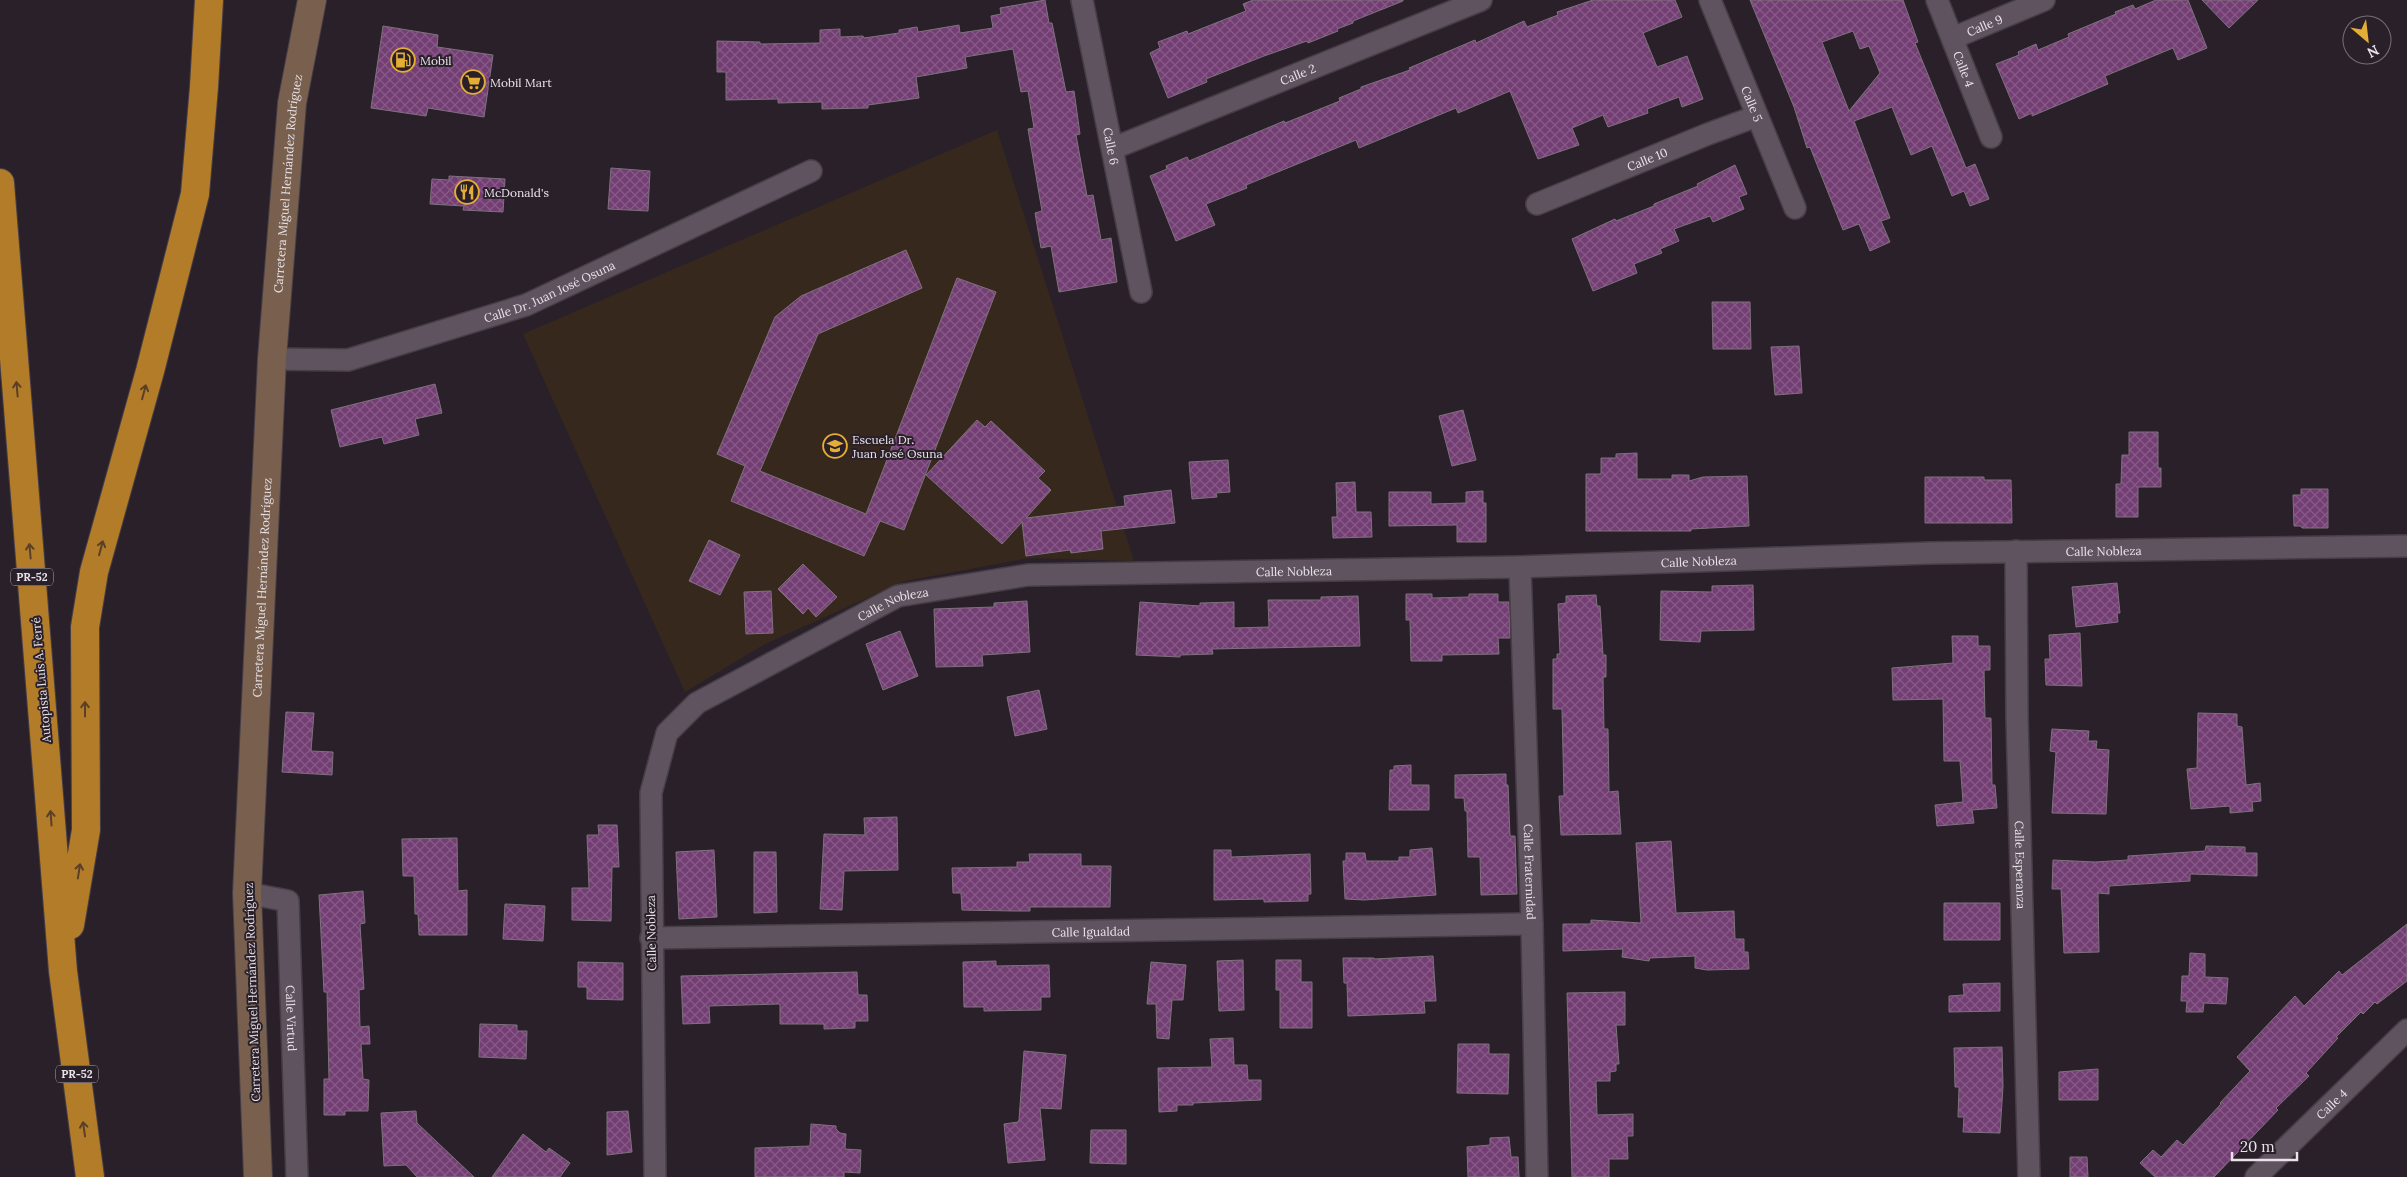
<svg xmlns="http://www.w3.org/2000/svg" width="2407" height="1177" viewBox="0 0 2407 1177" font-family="Lora,serif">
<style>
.education{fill:#37281d}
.building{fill:url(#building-cross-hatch);stroke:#7e727d;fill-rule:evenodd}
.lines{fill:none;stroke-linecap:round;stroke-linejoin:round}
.street-casing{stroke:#463e46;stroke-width:24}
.secondary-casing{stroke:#463e46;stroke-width:30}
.highway-casing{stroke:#463e46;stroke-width:30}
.street{stroke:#5e535e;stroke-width:21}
.secondary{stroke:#785f4e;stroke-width:28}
.highway{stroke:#b37c28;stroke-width:28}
.oneway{stroke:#5a4029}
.labels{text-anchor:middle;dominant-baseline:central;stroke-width:4;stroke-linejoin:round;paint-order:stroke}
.shield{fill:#2a202a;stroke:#b0a8b0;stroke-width:1}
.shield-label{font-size:11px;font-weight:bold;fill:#e9e3e9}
.street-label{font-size:12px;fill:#e9e3e9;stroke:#2a202a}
.poi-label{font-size:12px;fill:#e9e3e9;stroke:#2a202a;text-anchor:start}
</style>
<defs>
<pattern id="building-cross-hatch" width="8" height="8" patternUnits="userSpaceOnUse" patternTransform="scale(1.25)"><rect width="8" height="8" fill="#733e73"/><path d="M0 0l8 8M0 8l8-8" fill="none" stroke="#875a87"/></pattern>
</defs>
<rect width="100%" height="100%" fill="#2a202a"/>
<path class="education" d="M997,130L1134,561L1029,558L905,581L765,644L685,692L523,334Z"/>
<path class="building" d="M1045,0L1049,23H1052L1066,92L1074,91L1080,134L1076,135L1087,196L1093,195L1101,240L1111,238L1117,282L1059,292L1051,246L1041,248L1035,213L1042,211L1028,129L1034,128L1028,91L1021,92L1013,49L965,57L967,68L916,77L919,98L868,105V108L822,109V102L778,103V99L726,100V72H717V41L760,42V44L820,43V30L840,29V37L863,36L864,38L899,33V30L917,27L918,32L959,25L960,33L993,28L991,16L1001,14L1000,8Z
M1253,0H1403V1L1353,21V23L1337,29L1338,31L1308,43L1307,41L1264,56L1206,79L1207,82L1168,98L1150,53L1160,48L1158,42L1187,31L1188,34L1246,11L1243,4Z
M1593,0H1675L1682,17L1643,33L1657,67L1687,56L1703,99L1682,107L1679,97L1647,109L1648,113L1608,127L1603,115L1572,128L1579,145L1538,159L1510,91L1458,113L1456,108L1359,148L1356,140L1246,185L1247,188L1206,204L1215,225L1176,241L1150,176L1167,169L1166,166L1187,157L1189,161L1284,121L1285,123L1340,101L1339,98L1361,89V87L1410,70L1409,68L1475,40L1476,43L1524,21L1527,27L1558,15L1557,12Z
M1750,0H1903L1918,42L1915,43L1966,168L1975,164L1989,199L1970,206L1964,191L1952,196L1932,146L1911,155L1892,107L1854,121L1890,218L1881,221L1890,242L1870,251L1859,224L1843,230L1810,147L1807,148L1794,107ZM1853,31L1860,49L1869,46L1880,73L1849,111L1822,42Z
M2156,0H2188L2207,48L2178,60L2173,48L2105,76L2108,84L2032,116V113L2019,119L1996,64L2019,55L2018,52L2036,44L2038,50L2069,37L2068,34L2116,14L2115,12L2133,5L2135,9Z
M2202,0H2258L2229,28Z
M383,26L438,35L437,47L493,55L484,117L428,108L426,116L371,108Z
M1735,165L1747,194L1739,197L1744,209L1713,222L1710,216L1674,229L1679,241L1660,249L1662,253L1634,264L1637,273L1593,291L1572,239L1615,219L1616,221L1654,206V204L1698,186L1697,184Z
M611,168L650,171L648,211L608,209Z
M449,176L505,179L503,212L463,210L464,206L430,204L432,179L449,180Z
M906,250L922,288L818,334L760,471L866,514L957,278L996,292L904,530L880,521L864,556L731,501L745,466L717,454L775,317L801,296Z
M1712,302H1750L1751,349H1713Z
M1799,346L1802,393L1775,395L1771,347Z
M435,384L442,413L415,419L419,435L384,444L382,437L340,447L331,410Z
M1463,410L1476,460L1452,466L1439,416Z
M977,420L985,427L991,421L1045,471L1038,478L1051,490L1026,518L1125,506L1124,496L1171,490L1175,523L1101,531L1103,549L1071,553L1070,550L1026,556L1022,522L1002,544L926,475Z
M2129,432H2158V468H2161V487H2138V517H2116V484H2121L2122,455H2129Z
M1637,453V479H1672V475H1689V481L1703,477L1747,476L1749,526L1691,529V531H1586V474H1601V458H1616V454Z
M1228,460L1230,492L1216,493L1217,497L1192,499L1189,462Z
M1925,477H1984V480H2011L2012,523H1925Z
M1355,482L1356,512H1371L1372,537L1333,538L1332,517H1337L1336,483Z
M2301,489H2328V528H2302L2301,526H2294L2293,495H2301Z
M1483,491V503H1486V542H1457V525L1389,526V492H1431V504L1466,503V492Z
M709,540L740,555L720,595L689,581Z
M803,564L837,597L816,617L808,608L803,614L778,589Z
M2117,583L2120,613H2117L2118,622L2076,627L2072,587Z
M1753,585L1754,630L1701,631L1700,642L1660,640L1661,591L1712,592V586Z
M771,591L773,633L746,634L744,592Z
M1406,594H1432V598L1469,597V594H1498V602H1509L1510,638H1498L1499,654L1442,655V661H1411L1410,620H1406Z
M1596,595L1597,606H1600L1603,655H1606V677H1603L1604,729H1608L1609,792L1618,791L1621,834L1561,835L1559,796H1564L1562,709H1553V659H1557V654H1560L1558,604L1566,603V596Z
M1358,596L1360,646L1212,649L1213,654L1180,655V657L1136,655L1140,602L1200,606V603L1234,602V628L1269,627L1268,600H1321V597Z
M1027,601L1030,652L982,655L983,666L936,667L934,609L994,607V603Z
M900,631L918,676L883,690L866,644Z
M2080,633L2082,686L2046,685L2045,659H2050L2049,635Z
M1952,636H1978V646H1990V670H1984L1985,718H1991L1992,785H1995L1997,808L1972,810L1974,823L1937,826L1935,805L1963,802L1960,761H1944L1943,699L1893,700L1892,668L1953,663Z
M1039,690L1047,729L1015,736L1007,697Z
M286,712L314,713L311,751L333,752L332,775L282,772Z
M2198,713L2237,714V726L2242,727L2246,785L2260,783L2261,801L2252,802L2253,811L2230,813V806L2191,809L2187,769L2197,768Z
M2052,729L2089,731L2088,741H2097L2096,749L2109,750L2106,814L2052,813L2056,752L2050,751Z
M1411,765V785H1429V810H1389L1390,770H1394V766Z
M1506,774V785H1508L1510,836H1515L1517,894L1481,895L1480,857H1468L1467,811H1465L1464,798H1455V775Z
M897,817L898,870L844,871L842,910L820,909L824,834L865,835L864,818Z
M598,825H617L619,867H612L611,921L572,920V888H589L587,835H599Z
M457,838L458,891L467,890V935H419L418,914H415L414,876H403L402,839Z
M1671,841L1676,913L1734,911L1735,939H1744V952H1748L1749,969L1707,970L1695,968V956L1650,958L1649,961L1622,957L1623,949L1563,951V924H1591V920L1641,923L1636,843Z
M2206,846L2245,847V853H2257V876L2190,874V881L2109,886V894L2098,893L2099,952L2064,953L2061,889H2052L2053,860L2095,862L2128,860V856L2205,851Z
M1432,848L1436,895L1364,900L1345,899L1343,861H1346V853H1365L1366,861H1399V857H1410V850Z
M714,850L717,917L679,919L676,852Z
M1214,850H1231V857L1310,854L1311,894H1308V901L1264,902V899L1214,900Z
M754,852H776L777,912L754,913Z
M1029,854H1081V866H1111L1110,907H1030V911H1013L962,910L961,893H953L952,868L1017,867V862H1030Z
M363,891L365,923L360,924L364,989L359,990L360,1027L369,1026L370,1044H361L363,1079L369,1080L368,1111H345V1115H324V1079H329L327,992H324L319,895Z
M1944,903H2000V940H1944Z
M505,904L545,906L543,941L503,939Z
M2407,924V981L2377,1004L2375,1002L2363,1014L2361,1012L2336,1037L2338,1038L2306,1073L2309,1076L2276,1108L2278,1110L2214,1177H2155L2140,1163L2153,1150L2161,1157L2177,1140L2183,1145L2221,1104L2220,1103L2250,1071L2237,1057L2295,996L2304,1006L2339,971L2342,975Z
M2190,953L2205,954V977L2228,978L2226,1004L2204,1003L2203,1012H2186L2187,1001H2181L2182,976H2189Z
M1433,956L1436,1001H1424L1425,1013L1348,1016L1347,983H1344L1343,958H1374V959Z
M1243,960L1244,1010L1219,1011L1217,961Z
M1276,960H1301V982H1312V1028H1280V990H1276Z
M996,961V966L1049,965L1050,997H1041V1010L984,1011V1007H964L963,962Z
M578,962L623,963V1000L587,999V987H578Z
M1151,962L1186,965L1183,1000H1172L1169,1039L1157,1038L1156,1004H1147Z
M857,972L858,995H867L868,1021H855V1028L824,1029V1024H780V1004L709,1006L710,1023L683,1024L681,976Z
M2000,983V1011L1949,1012V996L1964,995L1963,984Z
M1625,992V1025H1616L1619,1064H1616V1071L1610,1072V1081H1596L1597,1115L1633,1114V1136H1627L1628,1159H1609V1177H1572L1567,993Z
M480,1024L517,1025V1031H527L526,1059L479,1057Z
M1233,1038L1234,1065H1247L1248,1080H1261V1100L1193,1103V1105H1177V1111L1159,1112L1158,1068L1212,1067L1210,1039Z
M1458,1044H1489V1054H1509L1508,1094L1457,1093Z
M2002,1047L2003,1086L2000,1133L1963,1132L1964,1117H1958L1959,1087H1955L1954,1048Z
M1024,1051L1066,1055L1061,1109L1040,1108L1045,1160L1008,1163L1004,1124L1018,1122L1019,1120Z
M2098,1069V1100H2059V1072Z
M416,1111L417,1123L474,1177H417L406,1165L384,1166L381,1113Z
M628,1111L632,1152L607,1155V1112Z
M811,1124L836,1126V1129L840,1133L846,1134L845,1149L861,1150L860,1173L844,1172V1177H755V1148L810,1146Z
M1091,1130H1126V1164L1090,1163Z
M523,1134L546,1152L549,1148L570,1163L560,1177H492Z
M1509,1137L1511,1157H1518L1519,1177H1468L1467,1147L1490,1145V1138Z
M2070,1157H2087L2088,1177H2070Z"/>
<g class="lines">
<g class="street-casing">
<g id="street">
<path id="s1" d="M1082,0L1141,292"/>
<path id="s2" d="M1710,0L1795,208"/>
<path id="s3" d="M1937,0L1991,137"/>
<path id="s4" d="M1953,38L2044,0"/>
<path id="s5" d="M1114,148L1481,0"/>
<path id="s6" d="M1537,204L1708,134L1757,116"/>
<path id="s7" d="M272,359L348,360L526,305L811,171"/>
<path id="s8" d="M2016,551L2017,717L2029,1177"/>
<path id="s9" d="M1520,567L1532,924L1537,1177"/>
<path id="s10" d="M247,893L288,901L297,1177"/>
<path id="s11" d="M651,938L1532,924"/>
<path id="s12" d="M655,1177L651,793L667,733L697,703L898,596L1028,575L1520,567L1930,553L2407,546"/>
<path id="s13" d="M2256,1177L2407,1030"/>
</g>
</g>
<g class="secondary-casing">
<g id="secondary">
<path id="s14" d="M258,1177L247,893L272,359L292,103L312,0"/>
</g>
</g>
<g class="highway-casing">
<path id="highway" d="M0,183L63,971L90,1177
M70,925L86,830L85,627L94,572L150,371L195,194L204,87L209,0"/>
</g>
<use href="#street" class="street"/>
<use href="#secondary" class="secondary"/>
<use href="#highway" class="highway"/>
</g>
<defs><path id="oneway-shaft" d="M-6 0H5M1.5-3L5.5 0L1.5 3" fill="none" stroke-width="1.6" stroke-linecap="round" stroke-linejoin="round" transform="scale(1.25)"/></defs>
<g class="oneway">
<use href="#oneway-shaft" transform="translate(17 389) rotate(-95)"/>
<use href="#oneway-shaft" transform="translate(144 392) rotate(-75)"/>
<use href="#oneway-shaft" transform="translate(101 548) rotate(-75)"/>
<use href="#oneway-shaft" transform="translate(30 551) rotate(-95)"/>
<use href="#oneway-shaft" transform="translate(85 709) rotate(-90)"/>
<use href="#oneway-shaft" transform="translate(51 818) rotate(-94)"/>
<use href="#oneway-shaft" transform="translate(79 871) rotate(-81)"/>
<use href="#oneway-shaft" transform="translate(84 1129) rotate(-98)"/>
</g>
<defs>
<g id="fuel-ring" transform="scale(1.25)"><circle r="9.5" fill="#2a202a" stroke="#e4ad35" stroke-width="1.5"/><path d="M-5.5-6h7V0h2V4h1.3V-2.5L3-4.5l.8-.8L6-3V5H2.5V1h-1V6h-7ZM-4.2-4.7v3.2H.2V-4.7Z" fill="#e4ad35"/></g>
<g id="supermarket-ring" transform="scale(1.25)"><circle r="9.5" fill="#2a202a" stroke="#e4ad35" stroke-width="1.5"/><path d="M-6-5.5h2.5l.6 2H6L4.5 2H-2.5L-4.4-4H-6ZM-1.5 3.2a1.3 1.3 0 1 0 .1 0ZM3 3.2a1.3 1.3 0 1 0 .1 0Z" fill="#e4ad35"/></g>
<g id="restaurant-ring" transform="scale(1.25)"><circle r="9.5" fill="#2a202a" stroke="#e4ad35" stroke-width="1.5"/><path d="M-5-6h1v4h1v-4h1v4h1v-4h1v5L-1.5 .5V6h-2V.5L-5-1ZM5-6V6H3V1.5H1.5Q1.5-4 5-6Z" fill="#e4ad35"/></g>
<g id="school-ring" transform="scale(1.25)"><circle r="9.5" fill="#2a202a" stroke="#e4ad35" stroke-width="1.5"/><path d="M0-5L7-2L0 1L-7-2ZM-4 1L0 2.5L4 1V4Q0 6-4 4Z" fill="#e4ad35"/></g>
</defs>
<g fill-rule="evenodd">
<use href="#fuel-ring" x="403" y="60"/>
<use href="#supermarket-ring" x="473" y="82"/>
<use href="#restaurant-ring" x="467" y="192"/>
<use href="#school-ring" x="835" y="446"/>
</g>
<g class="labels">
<g class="shield">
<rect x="11" y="568.5" width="42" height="17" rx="4"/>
<rect x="56" y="1065.5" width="42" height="17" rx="4"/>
</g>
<g class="shield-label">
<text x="32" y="577">PR-52</text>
<text x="77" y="1074">PR-52</text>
</g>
<g class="street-label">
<text stroke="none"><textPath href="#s4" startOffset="34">Calle 9</textPath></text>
<text stroke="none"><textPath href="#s3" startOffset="74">Calle 4</textPath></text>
<text stroke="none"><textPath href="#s5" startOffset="198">Calle 2</textPath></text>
<text stroke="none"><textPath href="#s2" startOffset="112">Calle 5</textPath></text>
<text stroke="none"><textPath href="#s1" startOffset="149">Calle 6</textPath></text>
<text stroke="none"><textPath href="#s6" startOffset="119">Calle 10</textPath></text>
<text stroke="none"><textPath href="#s14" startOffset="995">Carretera Miguel Hernández Rodríguez</textPath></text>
<text stroke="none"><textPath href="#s7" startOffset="289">Calle Dr. Juan José Osuna</textPath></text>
<text stroke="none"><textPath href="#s12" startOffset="1924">Calle Nobleza</textPath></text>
<text stroke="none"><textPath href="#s12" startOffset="1519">Calle Nobleza</textPath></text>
<text stroke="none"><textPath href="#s12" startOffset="1114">Calle Nobleza</textPath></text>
<text stroke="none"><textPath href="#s14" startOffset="590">Carretera Miguel Hernández Rodríguez</textPath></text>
<text stroke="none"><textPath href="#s12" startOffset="709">Calle Nobleza</textPath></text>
<text transform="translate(41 680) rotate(-95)">Autopista Luis A. Ferré</text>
<text stroke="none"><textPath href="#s8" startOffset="314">Calle Esperanza</textPath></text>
<text stroke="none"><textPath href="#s9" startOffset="305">Calle Fraternidad</textPath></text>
<text stroke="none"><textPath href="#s11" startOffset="440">Calle Igualdad</textPath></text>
<text transform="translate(651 933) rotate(-91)">Calle Nobleza</text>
<text transform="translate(252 992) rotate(-92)">Carretera Miguel Hernández Rodríguez</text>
<text stroke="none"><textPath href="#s10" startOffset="159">Calle Virtud</textPath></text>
<text stroke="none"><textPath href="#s13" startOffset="105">Calle 4</textPath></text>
</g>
<g class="poi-label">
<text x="420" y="60">Mobil</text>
<text x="490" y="82">Mobil Mart</text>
<text x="484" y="192">McDonald's</text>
<text x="852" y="439">Escuela Dr.<tspan x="852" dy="14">Juan José Osuna</tspan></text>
</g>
</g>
<g transform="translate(2367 40) rotate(152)"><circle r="24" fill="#2a202a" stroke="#766e76"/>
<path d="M0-4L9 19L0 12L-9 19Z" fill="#e4ad35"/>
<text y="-8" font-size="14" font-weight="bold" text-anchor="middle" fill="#e9e3e9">N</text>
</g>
<path d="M2232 1152v8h65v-8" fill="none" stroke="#e9e3e9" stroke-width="2.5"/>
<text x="2240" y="1152" font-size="15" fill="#e9e3e9" stroke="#2a202a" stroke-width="4" paint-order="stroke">20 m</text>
</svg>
